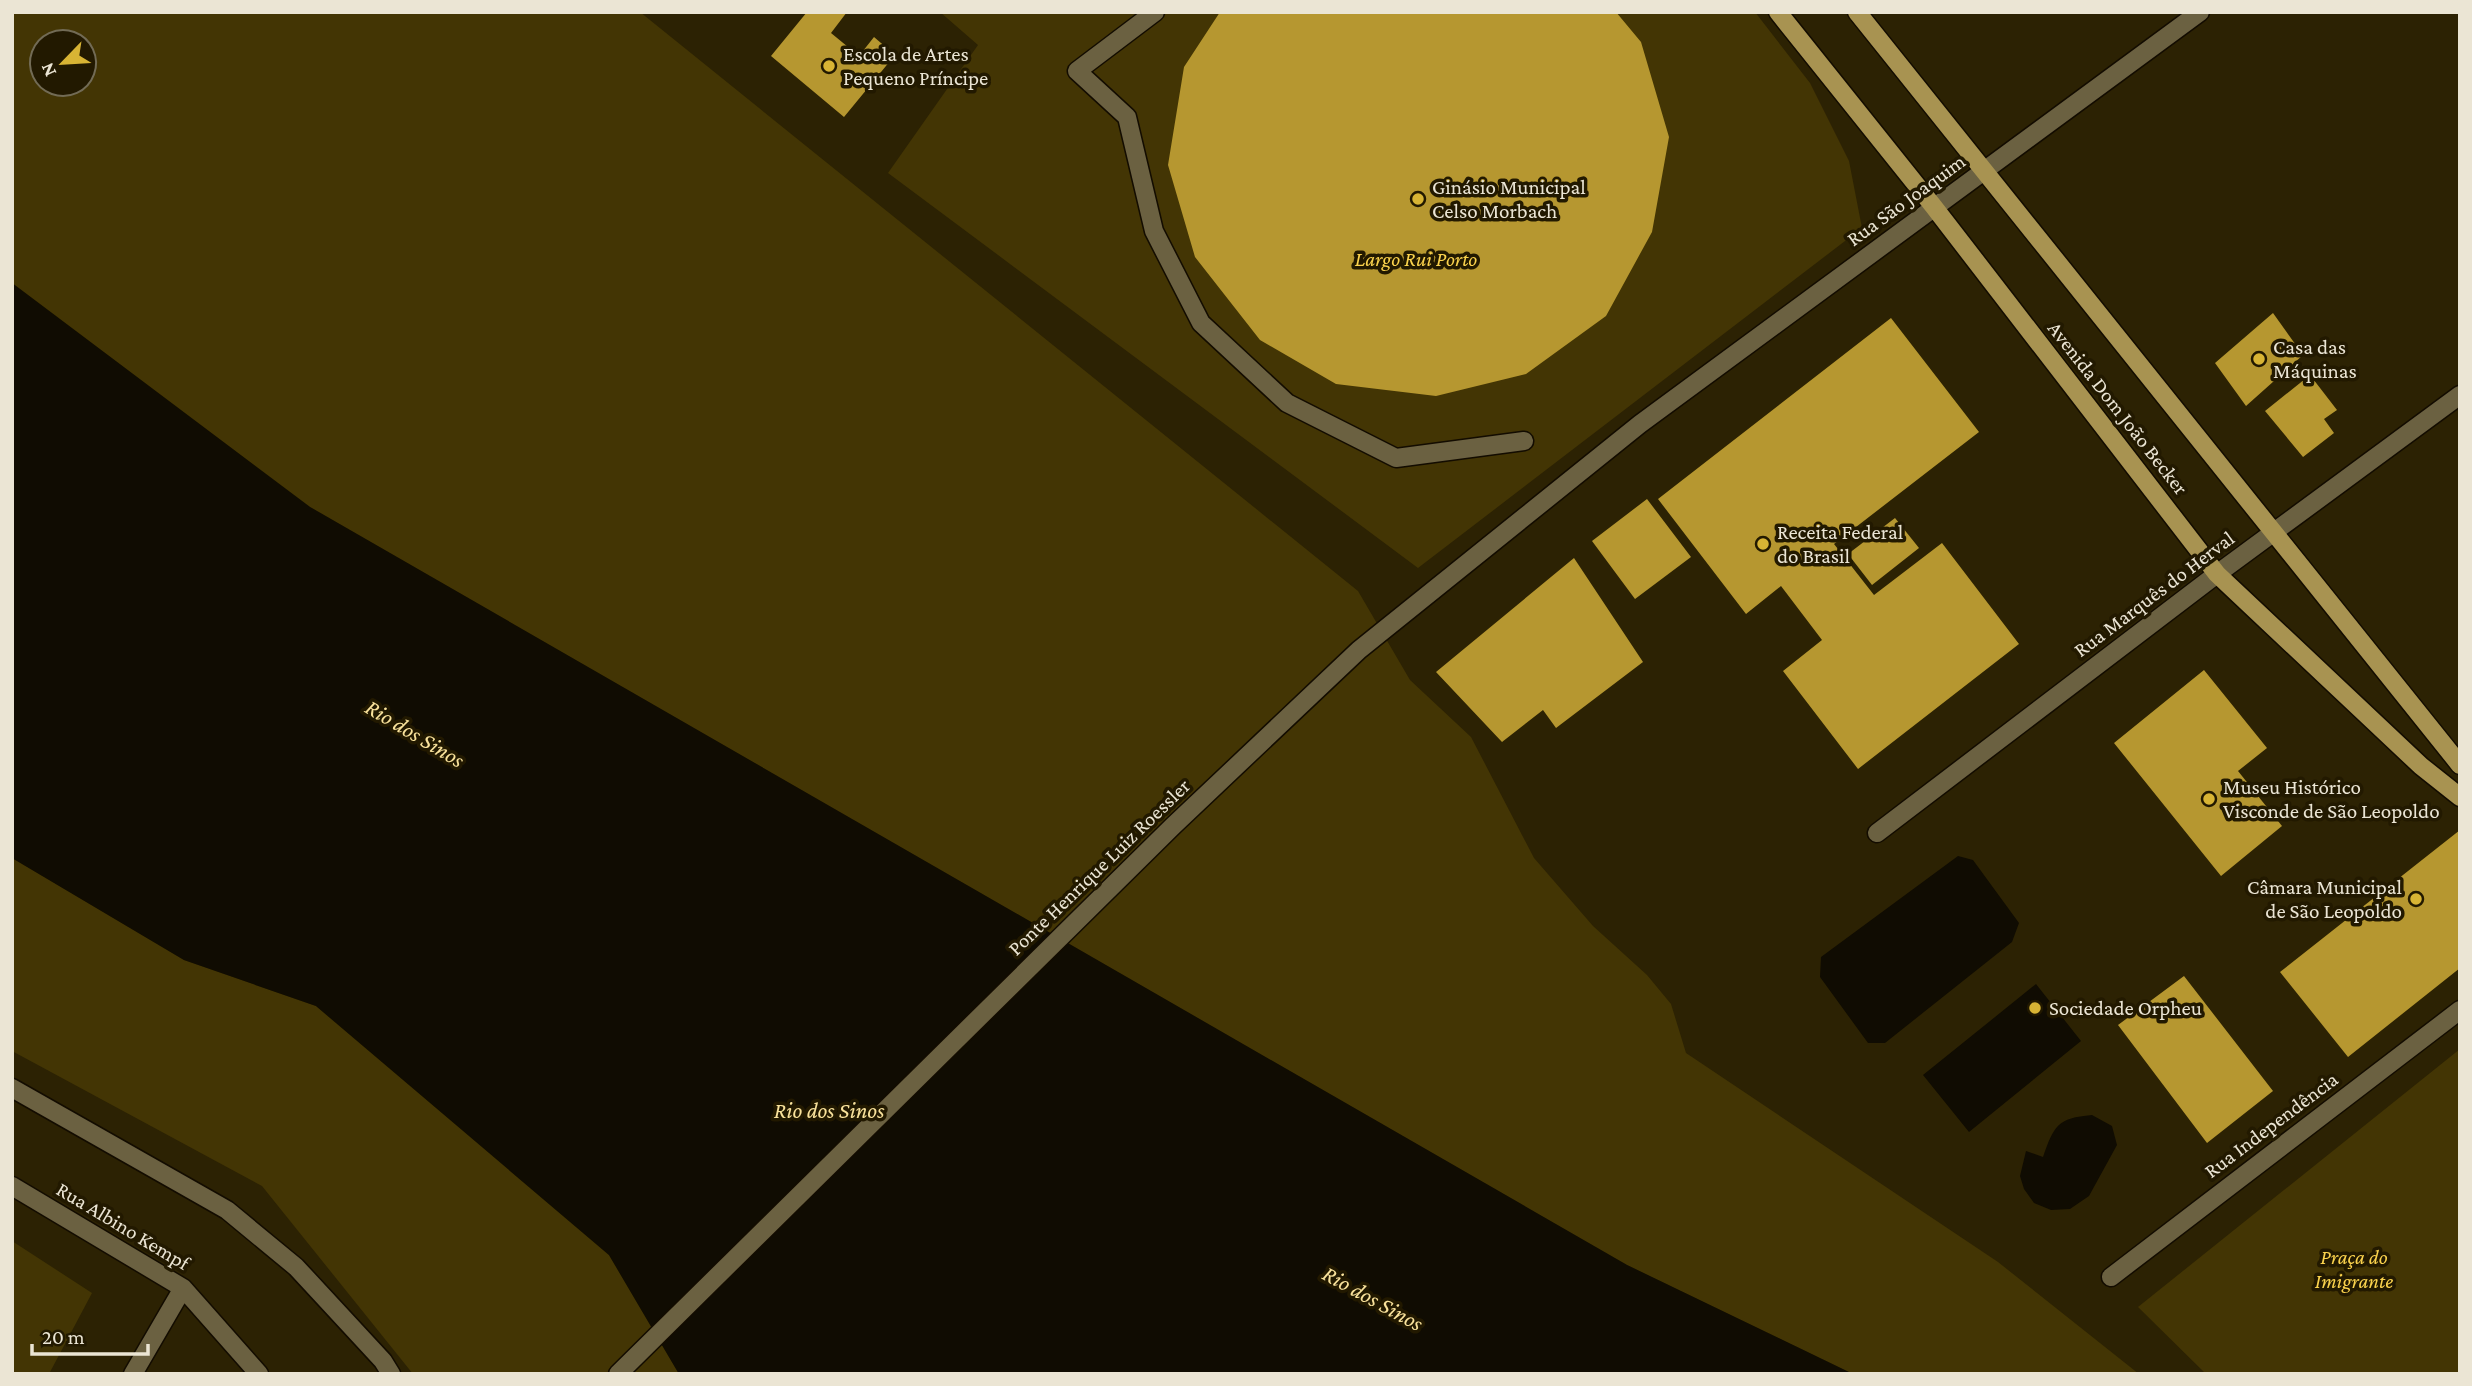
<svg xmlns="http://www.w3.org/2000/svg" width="2472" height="1386" viewBox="0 0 2472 1386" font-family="'Crimson Pro',serif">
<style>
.green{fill:#433504;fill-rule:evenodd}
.water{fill:#100c02}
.building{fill:#b69730}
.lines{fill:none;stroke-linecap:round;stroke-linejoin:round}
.minor-casing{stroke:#130c00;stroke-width:21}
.major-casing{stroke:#130c00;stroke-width:21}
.minor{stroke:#6b6141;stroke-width:18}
.major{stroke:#a89351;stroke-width:18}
.poi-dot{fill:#d8b434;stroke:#221900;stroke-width:2.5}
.labels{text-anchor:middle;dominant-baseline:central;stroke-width:7;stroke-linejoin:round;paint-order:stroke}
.poi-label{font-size:21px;fill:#ebe5d4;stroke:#221900;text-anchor:start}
.street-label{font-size:21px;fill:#ebe5d4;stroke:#221900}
.park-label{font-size:21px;font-style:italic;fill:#fbd34d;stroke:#221900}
.water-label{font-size:23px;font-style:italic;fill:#f9e29b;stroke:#221900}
</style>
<rect width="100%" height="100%" fill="#2c2203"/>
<path class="green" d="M12,12H640L1358,591L1410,680L1471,737L1534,858L1593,926L1647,975L1671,1004L1686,1053L1998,1262L2139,1374H1853L1627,1265L310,507L12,283ZM42,42H84V84H42Z
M940,12H1755L1810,83L1849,161L1862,228L1418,568L888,173L978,45Z
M12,858L184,960L316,1006L609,1255L679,1374H413L262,1186L12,1051Z
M2460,1049V1374H2206L2138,1307Z
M12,1241L92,1293L49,1374H12Z"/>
<path class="water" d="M12,283L310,507L1627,1265L1853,1374H679L609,1255L316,1006L184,960L12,858Z
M1958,856L1973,860L2019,923L2012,942L1885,1043H1868L1820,977L1821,957Z
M2036,984L2081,1041L1969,1132L1923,1075Z
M2092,1115L2112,1126L2117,1145L2089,1196L2070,1209L2051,1210L2034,1203L2024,1189L2020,1176L2026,1151L2043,1157C2054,1126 2057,1118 2092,1115Z"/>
<path class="building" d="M807,12H847L831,33L859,56L874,37L895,55L844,117L771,56Z
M1220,12H1616L1641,42L1669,137L1652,232L1606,316L1526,374L1436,396L1336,384L1260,340L1195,257L1168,165L1184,67Z
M2273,313L2303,355L2246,406L2215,363Z
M1891,318L1979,432L1834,544L1874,595L1942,543L2019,644L1858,769L1783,671L1822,640L1781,586L1746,614L1658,499Z
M2310,375L2337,410L2324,419L2334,433L2303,457L2265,411Z
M1647,499L1691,557L1635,599L1592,541Z
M1895,518L1919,548L1872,585L1848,554Z
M1574,558L1643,662L1556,728L1543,710L1502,742L1436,672Z
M2204,670L2267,748L2238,771L2282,826L2221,876L2114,743Z
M2460,830V968L2348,1057L2280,972Z
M2184,976L2273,1091L2207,1143L2118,1025Z"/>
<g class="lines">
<g class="minor-casing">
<path id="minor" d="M1155,12L1077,71L1127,117L1154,231L1201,323L1287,403L1396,458L1524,441
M1877,833L2217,574L2460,395
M12,1088L227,1210L296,1267L383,1361L391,1374
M12,1186L183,1288L259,1374
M2111,1277L2460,1010
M133,1374L183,1288
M618,1374L1173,826L1359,650L1640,424L2200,12"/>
</g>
<g class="major-casing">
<path id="major" d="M1778,12L1934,207L2217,574L2421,766L2460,797
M1857,12L2460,765"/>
</g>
<use href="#minor" class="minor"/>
<use href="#major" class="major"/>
</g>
<g class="poi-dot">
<circle cx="829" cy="66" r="7"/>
<circle cx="1418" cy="199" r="7"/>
<circle cx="2259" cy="359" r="7"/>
<circle cx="1763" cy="544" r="7"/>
<circle cx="2209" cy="799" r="7"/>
<circle cx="2416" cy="899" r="7"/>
<circle cx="2035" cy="1008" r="7"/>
</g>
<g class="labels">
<g class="poi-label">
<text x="843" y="54">Escola de Artes<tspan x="843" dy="24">Pequeno Príncipe</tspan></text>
<text x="1432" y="187">Ginásio Municipal<tspan x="1432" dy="24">Celso Morbach</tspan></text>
<text x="2273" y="347">Casa das<tspan x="2273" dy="24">Máquinas</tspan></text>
<text x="1777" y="532">Receita Federal<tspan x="1777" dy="24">do Brasil</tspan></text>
<text x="2223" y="787">Museu Histórico<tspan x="2223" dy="24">Visconde de São Leopoldo</tspan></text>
<text x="2402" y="887" text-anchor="end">Câmara Municipal<tspan x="2402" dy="24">de São Leopoldo</tspan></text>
<text x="2049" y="1008">Sociedade Orpheu</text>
</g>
<g class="street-label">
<text transform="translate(1906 200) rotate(-36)">Rua São Joaquim</text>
<text transform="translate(2118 408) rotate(52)">Avenida Dom João Becker</text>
<text transform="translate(2154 594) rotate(-37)">Rua Marquês do Herval</text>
<text transform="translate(1099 867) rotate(-44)">Ponte Henrique Luiz Roessler</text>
<text transform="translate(2271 1125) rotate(-37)">Rua Independência</text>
<text transform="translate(123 1226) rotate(31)">Rua Albino Kempf</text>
</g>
<g class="park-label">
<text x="1416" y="259">Largo Rui Porto</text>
<text x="2354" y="1257">Praça do<tspan x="2354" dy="24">Imigrante</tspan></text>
</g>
<g class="water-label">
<text transform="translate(415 733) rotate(31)">Rio dos Sinos</text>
<text x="829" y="1110">Rio dos Sinos</text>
<text transform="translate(1373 1298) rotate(29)">Rio dos Sinos</text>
</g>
</g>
<rect width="2472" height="1386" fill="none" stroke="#ebe5d4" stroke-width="28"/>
<g transform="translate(63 63) rotate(245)"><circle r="33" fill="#221900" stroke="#726b55" stroke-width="2"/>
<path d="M0-5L12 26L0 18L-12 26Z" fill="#d8b434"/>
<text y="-10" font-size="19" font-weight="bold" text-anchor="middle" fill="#ebe5d4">N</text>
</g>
<path d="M32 1344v10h116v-10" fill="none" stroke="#ebe5d4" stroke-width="3.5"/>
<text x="42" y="1344" font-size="21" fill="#ebe5d4" stroke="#221900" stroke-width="5" paint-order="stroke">20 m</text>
</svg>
